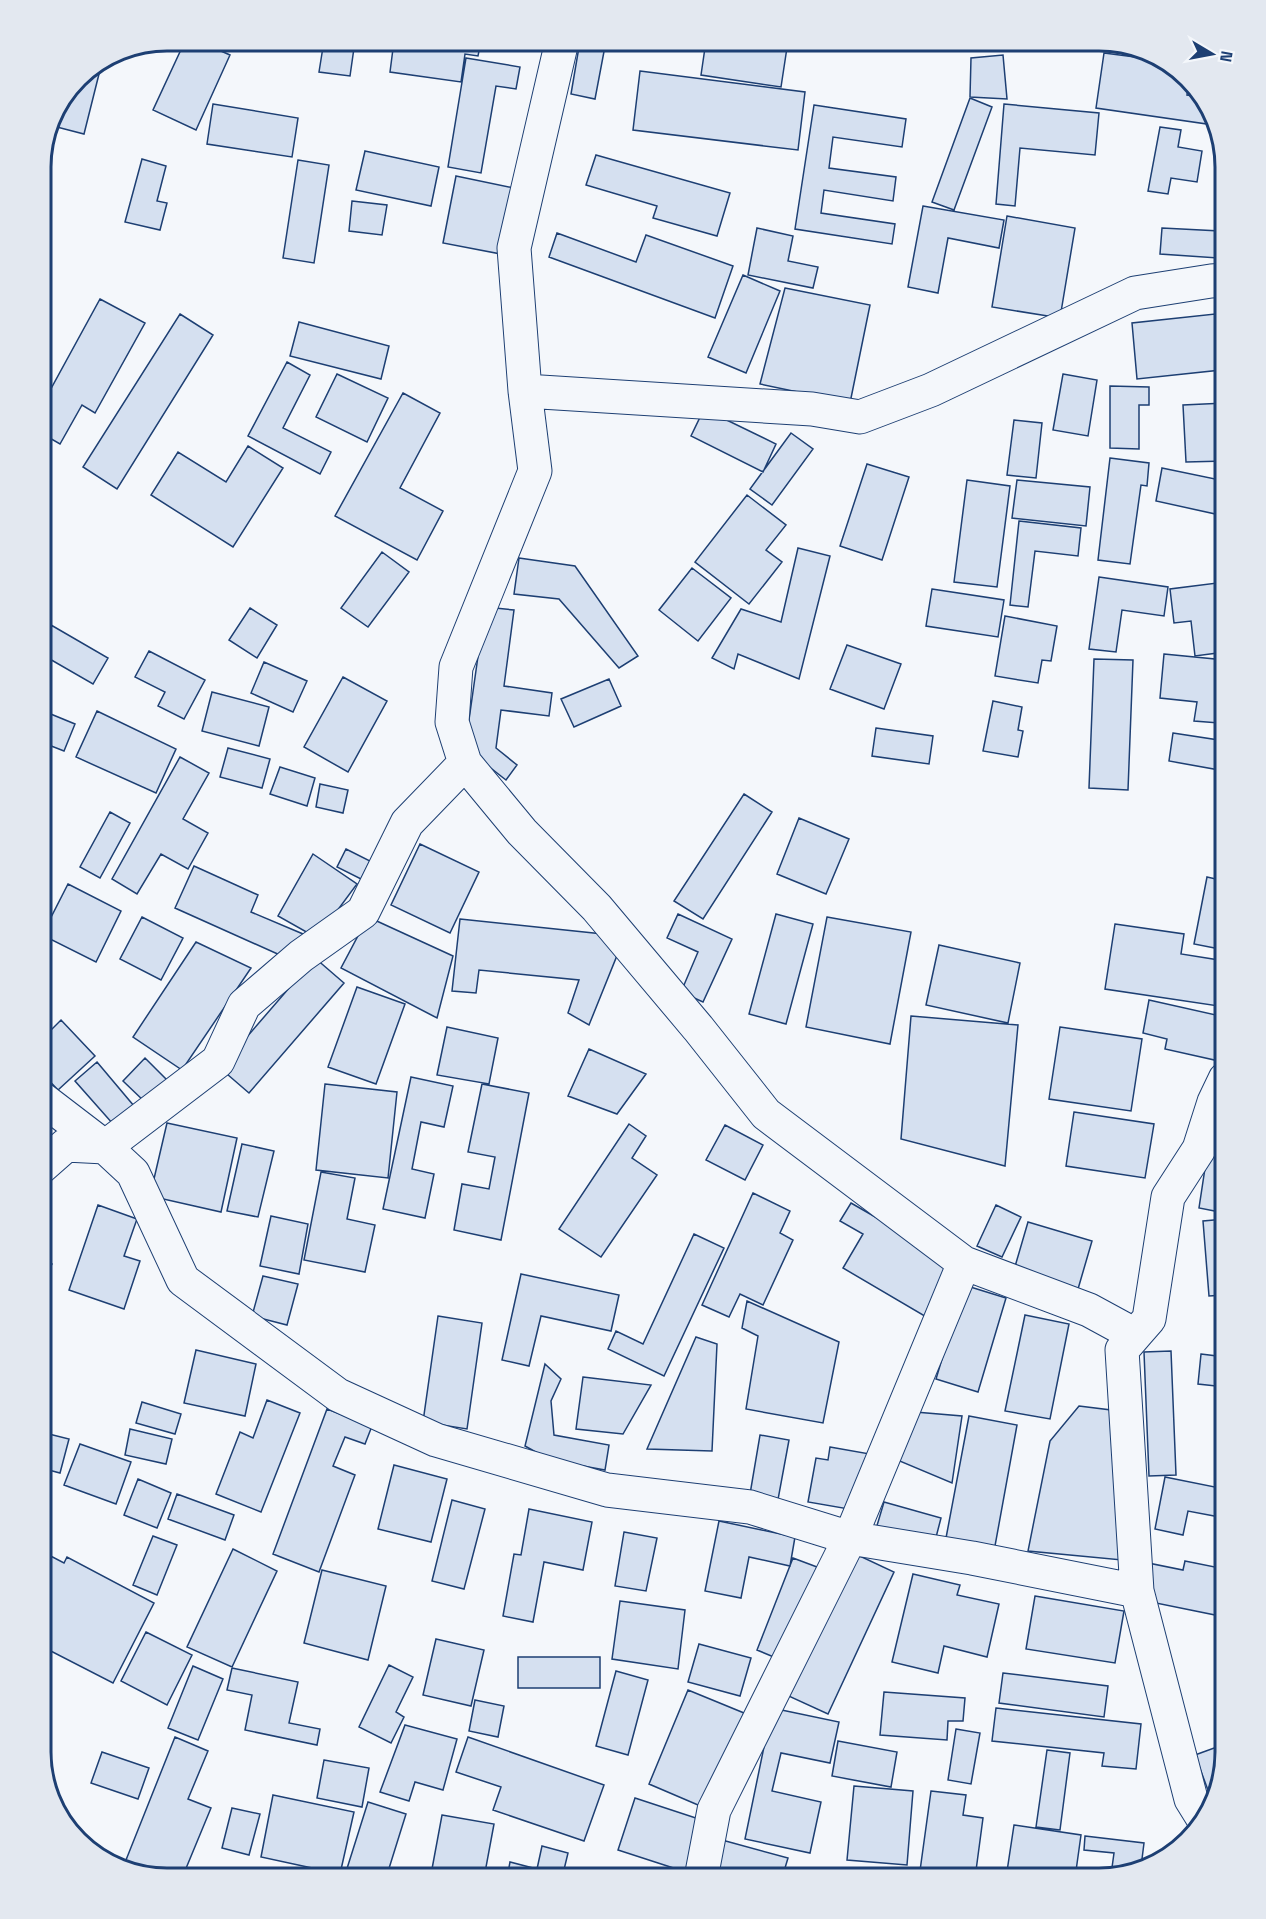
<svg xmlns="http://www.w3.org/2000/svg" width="1266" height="1919" viewBox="0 0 1266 1919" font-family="'Space Grotesk',sans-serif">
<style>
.building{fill:#d5e0f0;stroke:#1d3f73;stroke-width:1.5}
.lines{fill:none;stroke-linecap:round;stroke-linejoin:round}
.minor-casing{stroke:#1d3f73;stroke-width:35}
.minor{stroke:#f4f7fb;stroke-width:33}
.rim{fill:none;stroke:#1d3f73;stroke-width:3}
</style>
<rect width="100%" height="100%" fill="#f4f7fb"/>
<path class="building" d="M185,41H198L230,55L196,130L153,110Z
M277,41H355L350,76L319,72L323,47Z
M394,41H481L478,56L465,54L461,82L390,72Z
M580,41H606L595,99L571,94Z
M706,41H788L781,87L701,75Z
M1090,41H1107L1130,48L1090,47Z
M1104,53L1166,61L1188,84L1187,95L1202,97L1209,104L1214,125L1096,108Z
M1003,55L1007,99L970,97L971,58Z
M466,58L520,67L516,89L496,86L481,173L448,167Z
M102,62L84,134L49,125L50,119L78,77Z
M640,71L805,92L798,150L633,130Z
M970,98L992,107L954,210L932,202Z
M213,104L298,118L292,157L207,144Z
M1004,104L1099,113L1095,155L1020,148L1015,206L996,204Z
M814,105L906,119L902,147L833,137L829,168L896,177L893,201L824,190L821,213L895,224L892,244L795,229Z
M1160,127L1181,130L1178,147L1202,151L1197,182L1171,178L1168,194L1148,191Z
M365,151L439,167L431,206L356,190Z
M596,155L730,193L717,236L653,218L657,206L586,185Z
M142,159L166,166L157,201L167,203L160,230L125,222Z
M298,160L329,165L314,263L283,258Z
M456,176L514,188L501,254L443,243Z
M352,201L387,205L382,235L349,231Z
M923,206L1004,220L999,248L948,238L938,293L908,287Z
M1007,216L1075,228L1060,318L992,307Z
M757,228L793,236L788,261L818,267L813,288L748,275Z
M1162,228L1220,231L1218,258L1160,254Z
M557,233L636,262L646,235L733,266L715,318L549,257Z
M743,275L780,291L746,373L708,357Z
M785,288L870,305L850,403L760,384Z
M100,299L145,323L95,413L82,405L60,444L41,433V407Z
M180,314L213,335L117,489L83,467Z
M1215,314L1221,370L1137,379L1132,323Z
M299,322L389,346L381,379L290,356Z
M287,362L310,375L283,428L331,452L320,474L248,436Z
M337,374L388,398L367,442L316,417Z
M1063,374L1097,380L1088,436L1053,430Z
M1110,386L1149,387V405H1139V449L1110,448Z
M403,393L440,413L400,488L443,511L417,560L335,516Z
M1225,403V461L1186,462L1183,405Z
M704,409L776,444L763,472L691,436Z
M1014,420L1042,423L1036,478L1007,475Z
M791,433L813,449L772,505L750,489Z
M248,446L283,468L233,547L151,495L178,452L226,482Z
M1110,458L1149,463L1147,486L1141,485L1130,564L1098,560Z
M867,464L909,477L882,560L840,546Z
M1162,468L1225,481L1220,515L1156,501Z
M967,480L1010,486L997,587L954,582Z
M1017,480L1090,487L1086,526L1012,518Z
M747,495L786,525L766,550L782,562L749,604L695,562Z
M1019,521L1081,528L1078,556L1035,551L1028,607L1010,605Z
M798,548L830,556L799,679L738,654L734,669L712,658L741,609L781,622Z
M382,552L409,572L368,627L341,608Z
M519,558L575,566L638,656L619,668L559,599L514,594Z
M692,568L731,598L698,641L659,610Z
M1099,577L1168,587L1164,616L1122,610L1116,652L1089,649Z
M1217,583L1225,652L1195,656L1191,621L1174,623L1170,589Z
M932,589L1004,600L998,637L926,626Z
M485,607L514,610L504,686L552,693L549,716L501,710L496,748L517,765L506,780L465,748Z
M250,608L277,625L257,658L229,640Z
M1005,616L1057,626L1051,661L1042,660L1038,683L995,676Z
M51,625L108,658L93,684L41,654V642Z
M847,645L901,664L884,709L830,689Z
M149,651L205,680L184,719L158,706L165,692L135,677Z
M1164,654L1225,660L1219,723L1194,721L1197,702L1160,698Z
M1094,659L1133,660L1128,790L1089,788Z
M264,662L307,681L293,712L251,693Z
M343,677L387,701L348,772L304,747Z
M609,679L621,706L574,727L561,699Z
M212,692L269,707L259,746L202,731Z
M993,701L1022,707L1018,730L1023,731L1018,757L983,751Z
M41,710L75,724L64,751L41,742Z
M97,711L176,749L156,793L76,757Z
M876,728L933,736L929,764L872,756Z
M1173,733L1225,741V771L1169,761Z
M228,748L270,759L262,788L220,777Z
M180,757L209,773L183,819L208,833L188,869L161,854L137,894L112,879Z
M280,767L315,778L307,806L270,794Z
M320,784L348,790L343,813L316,807Z
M744,794L772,812L703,919L674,901Z
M110,812L130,823L100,878L80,867Z
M799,818L849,839L826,894L777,874Z
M420,844L479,872L450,933L391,905Z
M346,849L370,861L361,879L337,867Z
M313,854L357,884L317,938L278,916Z
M194,866L258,895L251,912L303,934L291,960L175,908Z
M1207,877L1225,881V950L1194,944Z
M68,884L121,911L96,962L42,935Z
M678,914L732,939L703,1002L681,992L698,952L667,938Z
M776,914L813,924L786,1024L749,1014Z
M142,917L183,938L161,980L120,959Z
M368,917L453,956L437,1018L341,968Z
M827,917L911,932L890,1044L806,1027Z
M460,919L603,934L618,953L589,1025L568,1013L579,980L479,970L476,993L452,991Z
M1115,924L1184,934L1181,954L1225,961V1007L1105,989Z
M196,942L251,968L182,1070L133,1037Z
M939,945L1020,963L1008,1023L926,1005Z
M315,958L344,983L249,1093L220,1068Z
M357,987L405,1004L376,1084L328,1067Z
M1149,1000L1225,1017V1030L1219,1061L1165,1049L1167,1039L1143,1033Z
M911,1016L1018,1025L1005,1166L901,1139Z
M61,1020L95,1056L58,1090L41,1072V1040Z
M447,1027L498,1038L489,1084L437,1075Z
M1060,1027L1142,1039L1131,1111L1049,1099Z
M589,1049L646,1074L617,1114L568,1096Z
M145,1058L168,1081L146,1103L123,1081Z
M97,1062L134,1106L113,1124L75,1081Z
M411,1077L453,1086L444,1127L421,1122L412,1169L434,1174L425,1218L383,1209Z
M325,1084L397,1092L388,1178L316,1170Z
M482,1084L529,1093L501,1240L454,1230L462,1184L489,1189L495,1157L468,1152Z
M1074,1112L1154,1124L1145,1178L1066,1166Z
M1212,1122L1225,1124V1213L1199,1208Z
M167,1123L237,1138L221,1212L150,1196Z
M629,1124L646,1136L632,1158L657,1175L601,1257L559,1229Z
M725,1125L763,1145L745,1180L706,1160Z
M242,1144L274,1151L258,1217L227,1211Z
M321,1172L355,1178L347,1219L375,1225L365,1272L304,1260Z
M753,1193L790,1211L780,1233L793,1240L763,1305L740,1294L729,1317L702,1305Z
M851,1203L959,1265L928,1318L843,1268L863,1234L840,1221Z
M98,1205L137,1219L124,1256L140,1261L124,1309L69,1290Z
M996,1205L1021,1217L1002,1257L977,1246Z
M271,1216L308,1224L299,1274L260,1266Z
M1225,1219V1295L1209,1296L1203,1221Z
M1028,1222L1092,1241L1078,1289L1014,1270Z
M694,1234L724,1248L664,1376L608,1349L616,1331L643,1344Z
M41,1257L52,1264L41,1283Z
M521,1274L619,1295L611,1331L541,1316L529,1366L502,1360Z
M263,1276L298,1284L287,1325L252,1316Z
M964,1285L1006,1298L978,1392L936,1379Z
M747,1301L839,1342L823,1423L746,1409L758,1336L742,1328Z
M1025,1315L1069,1324L1050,1419L1005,1411Z
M438,1316L482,1323L467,1429L423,1422Z
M696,1337L717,1344L712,1451L647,1449Z
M196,1350L256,1364L245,1416L184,1403Z
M1171,1351L1176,1475L1149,1476L1144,1352Z
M1201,1354L1225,1357V1387L1198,1384Z
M545,1364L561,1379L551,1401L554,1435L609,1445L605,1470L550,1460L525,1446Z
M583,1377L651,1385L623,1434L576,1429Z
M267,1400L300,1413L261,1512L216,1494L240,1432L253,1438Z
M142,1402L181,1414L175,1434L136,1423Z
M1079,1406L1111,1410L1122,1560L1028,1551L1050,1441Z
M327,1409L372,1426L365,1444L345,1437L333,1466L355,1475L319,1572L273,1554Z
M915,1412L962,1416L952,1483L890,1457Z
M969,1416L1017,1425L995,1546L946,1538Z
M130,1429L172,1439L166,1464L125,1455Z
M41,1432L69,1439L60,1473L41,1468Z
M760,1435L789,1440L777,1505L749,1500Z
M80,1444L131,1462L116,1504L64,1485Z
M830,1447L870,1454L860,1511L808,1502L816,1458L828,1460Z
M394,1465L447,1479L431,1542L378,1529Z
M1165,1477L1225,1489V1518L1188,1511L1183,1535L1155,1529Z
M138,1479L171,1493L157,1528L124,1515Z
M177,1494L234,1515L225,1540L168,1519Z
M452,1500L485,1509L464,1589L432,1581Z
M884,1502L941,1518L934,1545L876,1529Z
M529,1509L592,1522L583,1570L544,1562L533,1622L503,1616L514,1554L521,1555Z
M719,1521L795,1537L790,1566L749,1557L741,1598L705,1591Z
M624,1532L657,1538L646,1591L615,1586Z
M153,1536L177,1545L157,1595L133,1585Z
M233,1549L277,1571L232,1667L187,1647Z
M847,1550L894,1572L828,1714L782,1693Z
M41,1551L64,1563L67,1557L154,1603L113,1683L41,1646Z
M793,1558L817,1567L781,1660L757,1650Z
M1185,1561L1225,1569V1617L1141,1600L1148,1563L1183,1570Z
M322,1570L386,1586L368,1660L304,1643Z
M913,1574L960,1585L957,1595L999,1604L987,1657L944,1646L938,1673L892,1662Z
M1035,1596L1124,1611L1115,1663L1026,1649Z
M620,1601L685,1610L678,1669L612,1659Z
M146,1632L192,1655L167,1705L121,1681Z
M436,1639L484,1650L471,1706L423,1695Z
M699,1644L751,1658L740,1696L688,1682Z
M518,1657H600V1688H518Z
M389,1665L413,1677L396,1712L404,1717L391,1743L359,1727Z
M193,1666L223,1679L198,1740L168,1728Z
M232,1668L298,1682L289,1723L320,1729L317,1745L245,1730L252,1695L227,1690Z
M616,1671L648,1680L628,1755L596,1746Z
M1003,1673L1108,1686L1104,1717L999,1703Z
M688,1690L744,1713L705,1808L649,1784Z
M884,1692L965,1698L963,1721H948L947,1740L880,1735Z
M475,1700L504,1706L498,1737L469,1731Z
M772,1708L839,1722L830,1763L781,1753L772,1791L821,1802L810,1853L745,1839Z
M996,1708L1141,1724L1136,1769L1102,1766L1104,1753L992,1741Z
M405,1725L457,1739L443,1790L415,1782L409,1801L380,1792Z
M956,1729L980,1733L971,1784L948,1780Z
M175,1737L208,1751L188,1799L211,1808L182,1878H159L124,1865Z
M468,1737L604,1785L584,1841L493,1810L501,1787L456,1772Z
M838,1741L897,1752L891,1787L832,1776Z
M1225,1744V1752L1212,1801L1195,1755Z
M1047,1750L1070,1753L1060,1830L1036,1827Z
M102,1752L149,1768L138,1799L91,1783Z
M324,1760L369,1768L362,1807L317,1798Z
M854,1786L913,1791L907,1865L847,1860Z
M931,1791L966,1795L963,1815L983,1818L975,1878H919Z
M273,1795L354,1812L340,1874L261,1857Z
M635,1798L708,1822L692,1874L618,1850Z
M368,1802L406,1814L386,1878H344Z
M232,1808L260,1814L249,1855L222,1848Z
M442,1815L494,1824L484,1878L432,1869Z
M1014,1825L1081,1835L1075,1878H1006Z
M1085,1836L1144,1843L1141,1867L1111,1875L1114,1853L1084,1850Z
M722,1840L788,1858L782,1878H712Z
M542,1846L568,1853L562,1878H507L510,1862L537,1869Z
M787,1869L836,1878H785Z"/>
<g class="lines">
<g class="minor-casing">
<path id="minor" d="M562,41L514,248L525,391L535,471L456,667L452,722L465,763L522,832L597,908L698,1028L766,1114L964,1263L1089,1310L1135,1335L1122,1350L1137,1591L1191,1799L1204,1820
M525,391L812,409L860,417L931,390L1135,293L1211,281L1225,280
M41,1098L105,1147L133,1173L183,1280L338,1395L436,1440L607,1490L750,1507L850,1538L972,1558L1137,1591
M41,1167L66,1145L105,1147L218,1061L244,1005L301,956L363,912L407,823L465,763
M1135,1335L1149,1319L1168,1197L1199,1149L1214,1102L1225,1079
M701,1878L714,1810L850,1538L964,1263"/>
</g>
<use href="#minor" class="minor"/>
</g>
<path d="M0 0H1266V1919H0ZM167 51H1099A116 116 0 0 1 1215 167V1752A116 116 0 0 1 1099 1868H167A116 116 0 0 1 51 1752V167A116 116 0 0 1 167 51Z" fill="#e3e8f0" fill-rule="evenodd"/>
<path class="rim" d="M167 51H1099A116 116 0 0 1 1215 167V1752A116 116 0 0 1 1099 1868H167A116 116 0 0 1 51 1752V167A116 116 0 0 1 167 51Z"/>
<g transform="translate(1212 54) rotate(100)" stroke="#f4f7fb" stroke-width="4.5" paint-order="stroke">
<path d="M0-4.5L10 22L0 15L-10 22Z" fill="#1d3f73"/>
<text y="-9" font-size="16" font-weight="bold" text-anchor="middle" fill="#1d3f73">N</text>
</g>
</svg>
